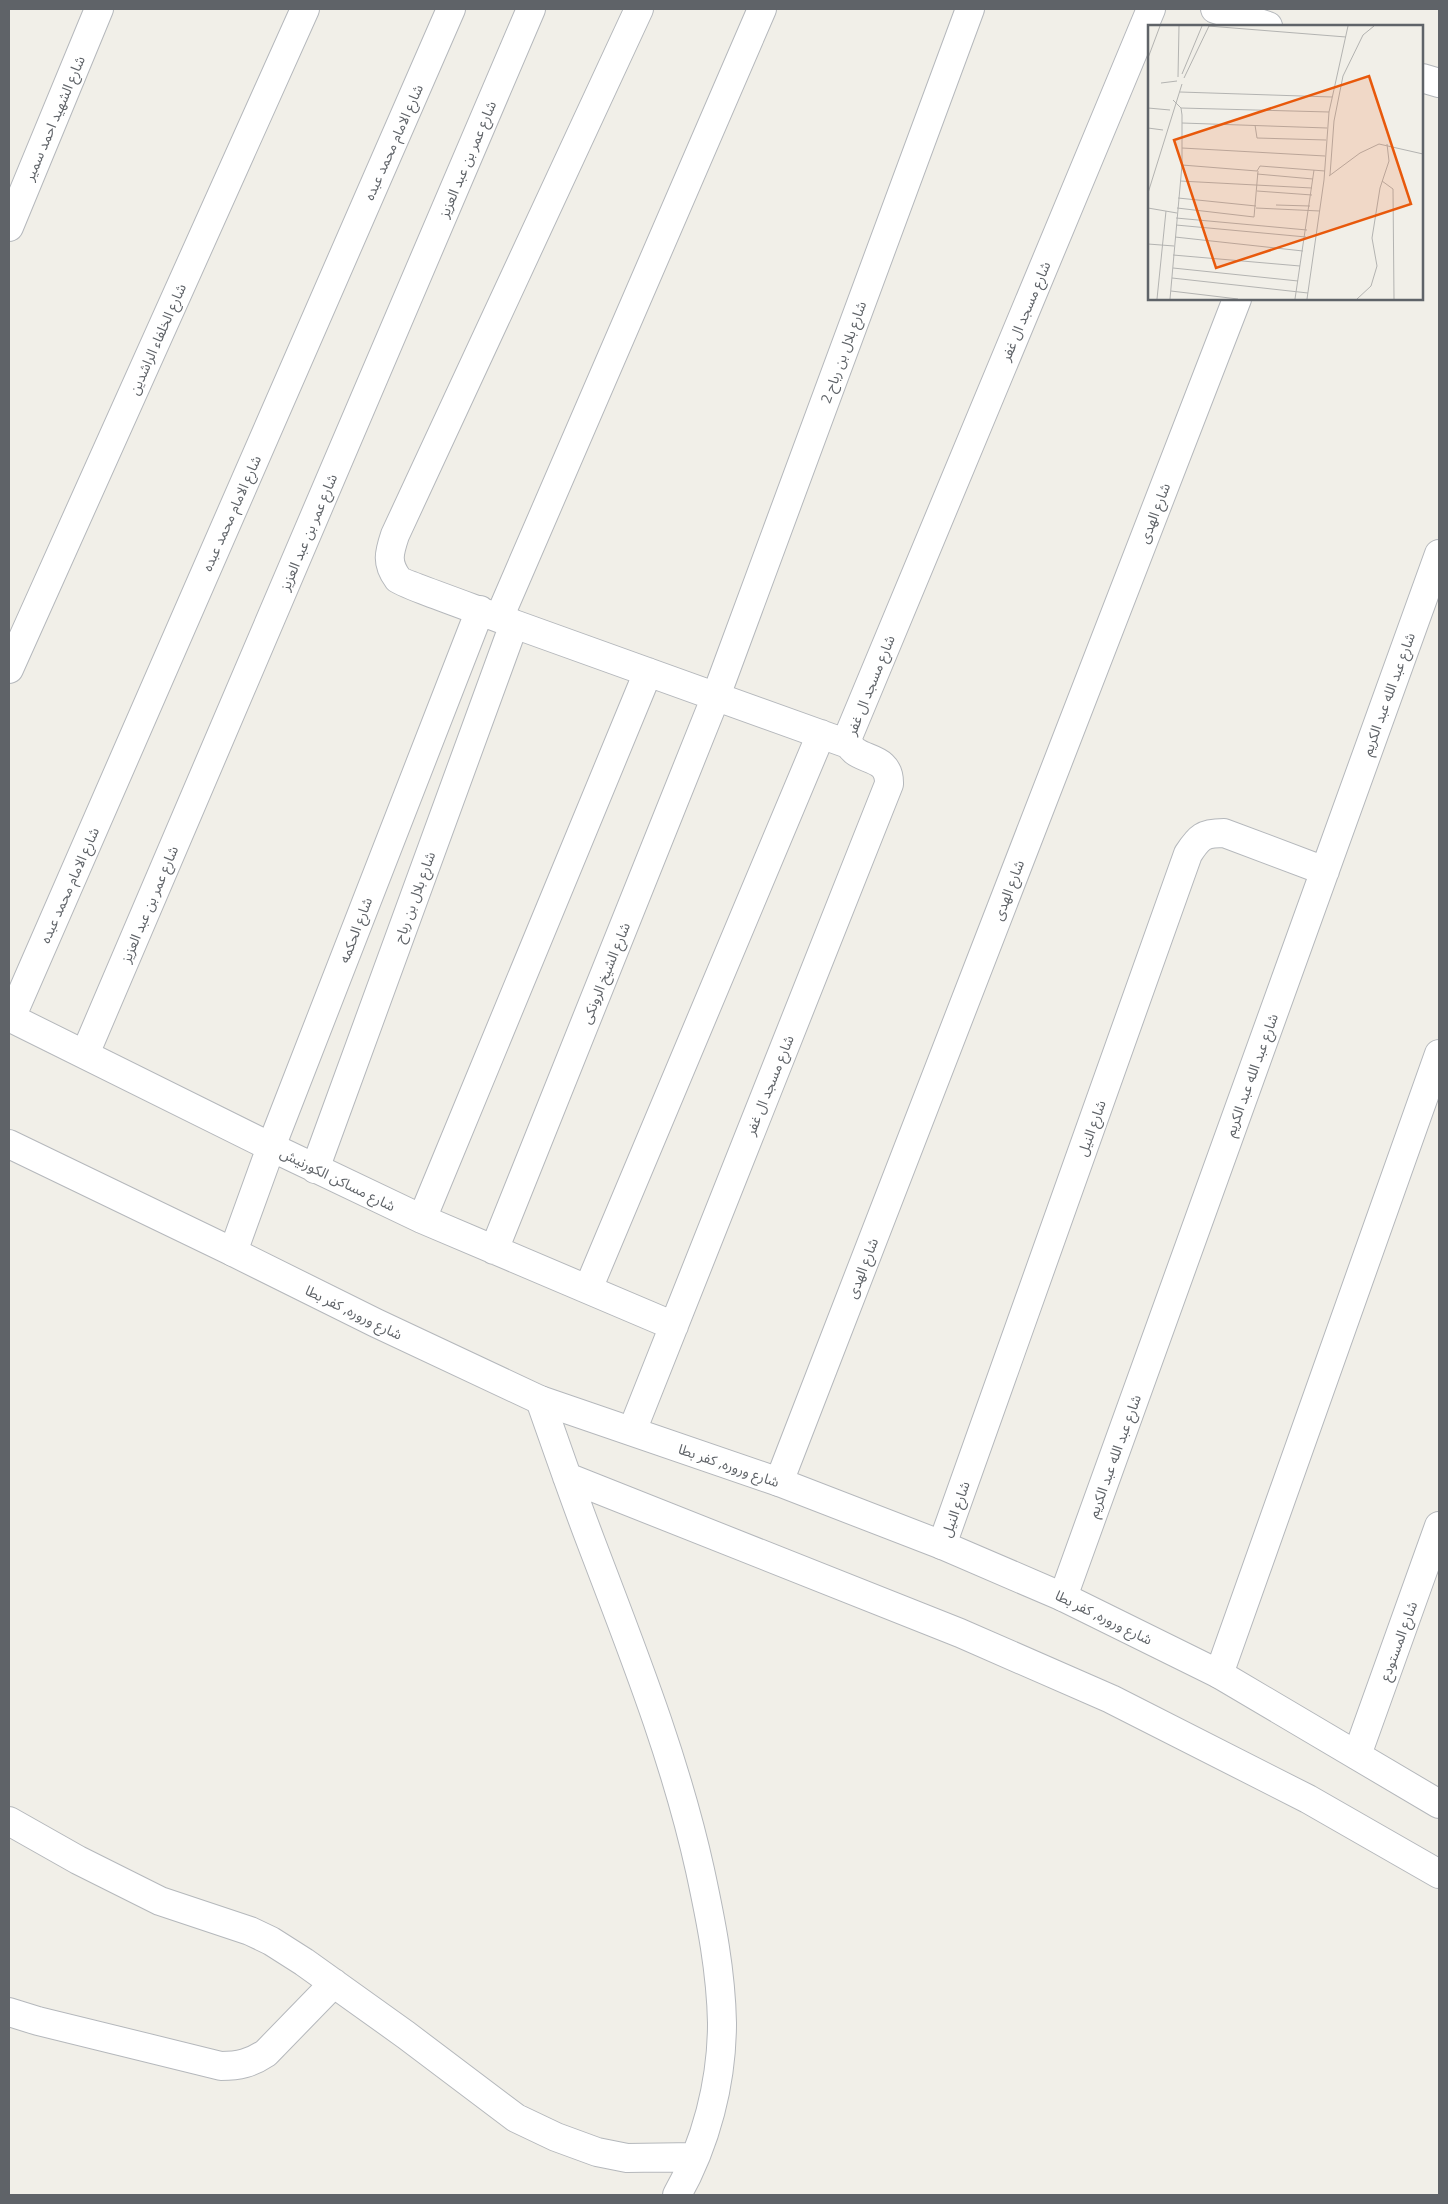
<svg xmlns="http://www.w3.org/2000/svg" width="1448" height="2204" viewBox="0 0 1448 2204" font-family="'Open Sans','Noto Sans Arabic',sans-serif">
<style>
.lines{fill:none;stroke-linecap:round;stroke-linejoin:round}
.minor-casing{stroke:#b5b8bc;stroke-width:30}
.tertiary-casing{stroke:#b5b8bc;stroke-width:30}
.minor{stroke:#fff;stroke-width:28}
.tertiary{stroke:#fff;stroke-width:28}
.labels{text-anchor:middle;dominant-baseline:central;stroke-width:4.5;stroke-linejoin:round;paint-order:stroke}
.street-label{font-size:14px;fill:#5f6368;stroke:#fff}
.inset-road{fill:none;stroke:#b3b3b1;stroke-width:1}
.view{fill:#e8590c;fill-opacity:0.15;stroke:#e8590c;stroke-width:2.5}
.inset-edge{fill:none;stroke:#5f6368;stroke-width:2.5}
</style>
<rect width="100%" height="100%" fill="#f1efe8"/>
<g class="lines">
<g class="minor-casing">
<path id="minor" d="M639,9L395,535C389,553 386,563 398,579C403,584 498,617 514,624L848,744
M1215,9L1268,26
M1422,78L1439,83
M9,227L99,9
M499,618L762,9
M9,669L305,9
M9,1017L271,1147L422,1219L674,1326
M11,1018L451,9
M85,1054L531,9
M315,1169L514,624
M422,1219L648,672
M494,1250L716,696L970,9
M233,1252L271,1147L480,610
M588,1289L821,734
M540,1400C557,1448 573,1495 591,1542C632,1650 675,1757 700,1870C711,1921 721,1971 722,2023C722,2082 706,2144 677,2195
M632,1431L889,784C890,750 849,765 848,737L1151,9
M567,1477L960,1633L1111,1699L1308,1799L1439,1874
M779,1482L1237,299
M942,1545L1188,854C1199,837 1203,833 1224,833L1325,871
M1063,1597L1439,554
M1219,1674L1439,1054
M1357,1755L1439,1526
M9,1821L78,1860L160,1901L250,1931L271,1941L304,1962L406,2035L516,2118L556,2137L597,2152L627,2158L695,2157
M9,2012L38,2021L221,2066C239,2066 251,2063 266,2053L334,1983"/>
</g>
<g class="tertiary-casing">
<path id="tertiary" d="M9,1144L233,1252L376,1323L540,1400L779,1482L942,1545L1063,1597L1219,1674L1439,1804"/>
</g>
<use href="#minor" class="minor"/>
<use href="#tertiary" class="tertiary"/>
</g>
<g class="labels">
<g class="street-label">
<text transform="translate(54 118) rotate(-67)">شارع الشهيد احمد سمير</text>
<text transform="translate(393 142) rotate(-66)">شارع الامام محمد عبده</text>
<text transform="translate(467 159) rotate(-67)">شارع عمر بن عبد العزيز</text>
<text transform="translate(1025 311) rotate(-67)">شارع مسجد ال غفر</text>
<text transform="translate(157 339) rotate(-66)">شارع الخلفاء الراشدين</text>
<text transform="translate(843 352) rotate(-70)">شارع بلال بن رباح 2</text>
<text transform="translate(231 513) rotate(-66)">شارع الامام محمد عبده</text>
<text transform="translate(1154 513) rotate(-69)">شارع الهدى</text>
<text transform="translate(308 532) rotate(-67)">شارع عمر بن عبد العزيز</text>
<text transform="translate(870 685) rotate(-68)">شارع مسجد ال غفر</text>
<text transform="translate(1388 694) rotate(-70)">شارع عبد الله عبد الكريم</text>
<text transform="translate(69 885) rotate(-66)">شارع الامام محمد عبده</text>
<text transform="translate(1008 890) rotate(-69)">شارع الهدى</text>
<text transform="translate(414 897) rotate(-70)">شارع بلال بن رباح</text>
<text transform="translate(149 904) rotate(-67)">شارع عمر بن عبد العزيز</text>
<text transform="translate(355 930) rotate(-69)">شارع الحكمه</text>
<text transform="translate(605 973) rotate(-68)">شارع الشيخ الرونكى</text>
<text transform="translate(1251 1075) rotate(-70)">شارع عبد الله عبد الكريم</text>
<text transform="translate(769 1085) rotate(-68)">شارع مسجد ال غفر</text>
<text transform="translate(1091 1128) rotate(-70)">شارع النيل</text>
<text transform="translate(338 1179) rotate(26)">شارع مساكن الكورنيش</text>
<text transform="translate(862 1268) rotate(-69)">شارع الهدى</text>
<text transform="translate(354 1312) rotate(26)">شارع وروره, كفر بطا</text>
<text transform="translate(1114 1456) rotate(-70)">شارع عبد الله عبد الكريم</text>
<text transform="translate(729 1465) rotate(19)">شارع وروره, كفر بطا</text>
<text transform="translate(955 1509) rotate(-70)">شارع النيل</text>
<text transform="translate(1104 1617) rotate(26)">شارع وروره, كفر بطا</text>
<text transform="translate(1398 1641) rotate(-70)">شارع المستودع</text>
</g>
</g>
<g transform="translate(1148 25)">
<rect width="275" height="275" fill="#f1efe8"/>
<path class="inset-road" d="M60,1L198,12M0,33L12,1M34,49L54,1M30,52L31,1M36,53L61,1M13,58L29,56M32,67L184,72M0,83L22,85M33,83L181,87M34,98L179,103M107,100L109,113L178,115M0,103L15,105M34,123L177,131M34,140L109,146L112,141L177,146M109,149L165,154M182,150L186,96L195,51L215,10L226,1M181,151L212,128L231,119L275,129M32,156L164,163M234,156L245,164L246,274M109,166L164,170M0,168L34,59M30,173L108,181M128,180L162,181M0,183L29,188M29,183L106,192L110,146M108,183L172,186M28,193L159,205M28,200L158,212M27,212L155,226M0,219L26,221M25,230L152,241M25,243L150,256M24,253L160,268M23,266L90,274M9,274L18,186M22,274L34,140V90L33,83L25,75M147,274L166,145M159,274L176,155L181,87L200,1M209,274L223,261L229,241L224,213L232,163L241,136L239,119"/>
<path class="view" d="M221,51L263,179L68,243L26,115Z"/>
<rect width="275" height="275" class="inset-edge"/>
</g>
<rect width="1448" height="2204" fill="none" stroke="#5f6368" stroke-width="20"/>
</svg>
